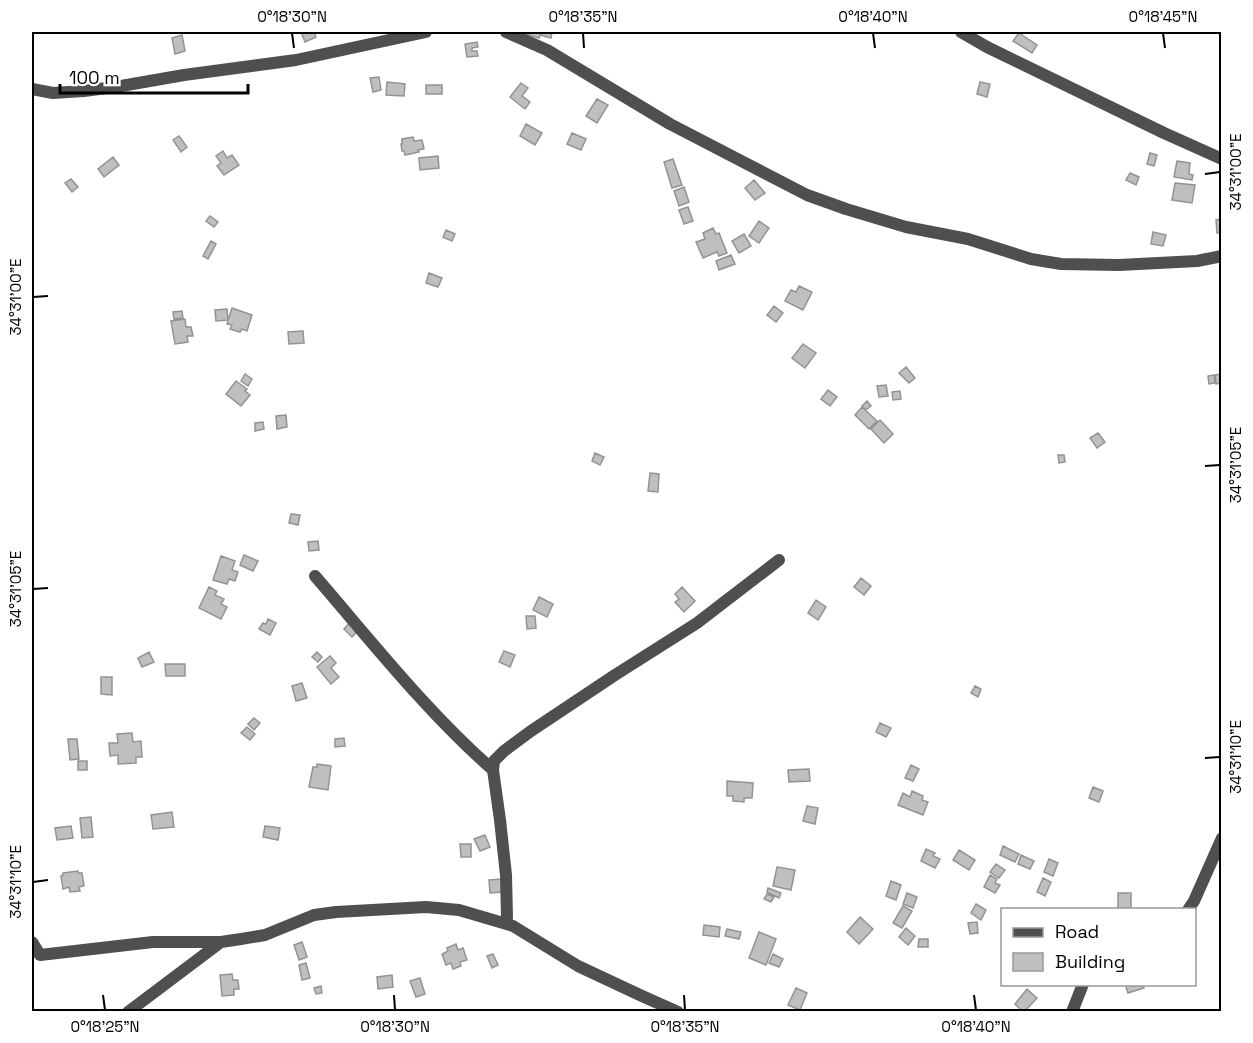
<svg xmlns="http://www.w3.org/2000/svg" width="1253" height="1043" viewBox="0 0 1253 1043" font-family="'Space Grotesk',sans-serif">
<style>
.building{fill:#bfbfbf;stroke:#939393;stroke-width:1.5}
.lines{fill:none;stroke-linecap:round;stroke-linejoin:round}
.street{stroke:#4f4f4f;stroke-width:12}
.ticks{fill:none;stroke:#000;stroke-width:2}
.neatline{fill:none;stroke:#000;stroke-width:2}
.ticks-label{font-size:15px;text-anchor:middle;fill:#000}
</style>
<rect width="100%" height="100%" fill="#fff"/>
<path class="building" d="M301,32H314L316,37L305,42Z
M519,32H552L551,38L540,35L539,38Z
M1019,33L1037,45L1032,53L1013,41Z
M182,35L185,51L175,54L172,38Z
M477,42L478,47L472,48V51H477L478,56L467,57L465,44Z
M379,77L381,90L373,92L370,78Z
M387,82L405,84L404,96L386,95Z
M980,82L990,84L987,97L977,94Z
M521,83L528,88L522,96L530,102L525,109L510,97Z
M426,85H442V94H426Z
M597,99L608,105L597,123L586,116Z
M526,124L542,133L535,145L520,136Z
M572,133L586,139L581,150L567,144Z
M179,136L187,147L181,152L173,140Z
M413,137L414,141L422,140L424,149L418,150L419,152L405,155L404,151H402L401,144H402V139Z
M223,151L227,158L232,155L239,165L224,175L217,166L221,163L216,156Z
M1150,153L1157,155L1154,166L1147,164Z
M438,156L439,168L420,170L419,158Z
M113,157L119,165L104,177L98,169Z
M673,159L682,185L672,188L664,162Z
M1177,161L1190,163L1189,174L1193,175L1192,180L1174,177Z
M1130,173L1139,177L1136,185L1126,180Z
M71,179L78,187L72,192L65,183Z
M754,180L765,193L755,200L745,188Z
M1175,183L1195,185L1192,203L1172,200Z
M684,187L689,202L679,206L674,191Z
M688,207L693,221L684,224L679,210Z
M210,216L218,222L214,227L206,221Z
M1222,219V233H1217L1216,220Z
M759,221L769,228L759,243L749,236Z
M713,228L716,234L719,233L727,253L719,256L717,252L703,258L696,242L705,239L703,233Z
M446,230L455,234L452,241L443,237Z
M1153,232L1166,235L1163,246L1151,244Z
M744,234L751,246L739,253L732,241Z
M211,241L216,244L208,259L203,256Z
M731,255L735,264L719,270L716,261Z
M429,273L442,278L438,287L426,283Z
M799,286L812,292L803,310L785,301L791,290L796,292Z
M774,306L783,313L776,322L767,315Z
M232,308L252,315L247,331L242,329L240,332L230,329L232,325L227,324Z
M227,309L228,320L216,321L215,310Z
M182,311L183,318L174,319L173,312Z
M185,319L186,327H191L193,336H187L188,342L175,344L171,321Z
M303,331L304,343L289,344L288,332Z
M803,344L816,353L805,368L792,358Z
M906,367L915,378L909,383L899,373Z
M245,374L252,379L248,386L241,381Z
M1222,374V383L1216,384L1215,375Z
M1214,375L1215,383L1209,384L1208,376Z
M236,381L247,389L245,391L250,395L241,406L226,394Z
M886,385L888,396L879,397L877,386Z
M828,390L837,397L830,406L821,399Z
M900,391L901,399L893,400L892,392Z
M867,401L871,406L866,410L862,406Z
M862,407L877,421L869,429L855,415Z
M286,415L287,427L277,429L276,416Z
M880,420L893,434L884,443L871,429Z
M263,422L264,429L255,431V423Z
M1098,433L1105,442L1097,448L1090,438Z
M595,453L604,457L600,465L592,461Z
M1058,455H1064L1065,462L1059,463Z
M650,473L659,474L658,492L648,491Z
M291,514L300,515L298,525L289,523Z
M318,541L319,550L309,551L308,542Z
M244,555L258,561L253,571L240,565Z
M221,556L235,561L232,570L238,572L235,581L229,579L227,584L213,580Z
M861,578L871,586L864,595L854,587Z
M209,587L217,591L215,595L224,599L221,604L227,607L221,619L199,608Z
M682,587L695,601L684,612L675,602L679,599L675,594Z
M539,597L553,604L547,617L533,610Z
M816,600L826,607L818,620L808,613Z
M526,616H535L536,628L527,629Z
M268,619L276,623L270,635L259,629L263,623L266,624Z
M350,622L359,630L352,637L344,629Z
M504,651L515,655L510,667L499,662Z
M149,652L154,662L142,667L138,658Z
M317,652L322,657L318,662L312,657Z
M330,656L336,663L331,668L339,677L331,684L317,667Z
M165,664H185V676H166Z
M101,677H112V695L101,694Z
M302,683L307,698L296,701L292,686Z
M975,686L981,689L978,697L971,693Z
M254,718L260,723L254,730L248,724Z
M880,723L891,728L886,737L876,732Z
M247,727L255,734L250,740L241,733Z
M132,733L133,742L141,741L142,757H136V763L118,764V755L110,756L109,743H118L117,734Z
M344,738L345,746L335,747V739Z
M68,739H77L79,759L70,760Z
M78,761H87V770H78Z
M317,764L331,766L328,790L309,787L313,767H317Z
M911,765L919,769L913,781L905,778Z
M809,769L810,781L789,782L788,770Z
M727,781L753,783L752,798H744V802L733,801V796H727Z
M1093,787L1103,791L1099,802L1089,798Z
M912,791L923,796L922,800L928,802L923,815L898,805L903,793L910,797Z
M807,806L818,808L815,824L803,821Z
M172,812L174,827L153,829L151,815Z
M91,817L93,837L82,838L80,818Z
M71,826L73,838L57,840L55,828Z
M265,826L280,828L278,840L263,837Z
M485,835L490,847L480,851L474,839Z
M460,844H471V857H461Z
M1003,846L1019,854L1015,862L1000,855Z
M926,849L935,853L933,856L940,859L935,868L921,861Z
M959,850L975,860L969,870L953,860Z
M1021,855L1034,861L1030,869L1018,864Z
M1049,859L1058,863L1053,876L1044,872Z
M996,864L1005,870L999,878L990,872Z
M777,867L795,870L791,890L773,886Z
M78,871V873H82L84,886L79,887L80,891L70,892L69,887L63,889L61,876L63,875V873Z
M990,875L997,879L995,883L1000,885L995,893L984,887Z
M1043,878L1051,882L1045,896L1037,892Z
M502,879L503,892L490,893L489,880Z
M891,881L901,885L896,900L886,896Z
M768,888L781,893L779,898L767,892Z
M907,893L917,897L913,908L903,904Z
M1118,893H1131V910H1118Z
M767,894L774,897L771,902L764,899Z
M976,904L986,910L981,920L971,913Z
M903,906L912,911L902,928L893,923Z
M860,917L873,929L859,944L847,932Z
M977,922L978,933L970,934L968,923Z
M704,925L720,927L719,937L703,935Z
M906,928L915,936L908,945L899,937Z
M727,929L741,932L739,939L725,936Z
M759,932L776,939L766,965L749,958Z
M919,939H928V947H918Z
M302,942L307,957L299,960L294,945Z
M456,944L458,950L463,948L467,960L460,962L461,966L453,969L451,963L446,965L442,954L448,951L447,948Z
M493,954L498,965L492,968L487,956Z
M773,954L783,959L779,967L769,963Z
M306,963L310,978L302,980L299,965Z
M232,974L233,980H238L239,989H234V995L222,996L220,975Z
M392,975L393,987L378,989L377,977Z
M420,978L425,994L416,997L410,981Z
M1125,984H1143L1144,988L1128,993Z
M321,986L322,993L316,994L314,988Z
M796,988L807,993L800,1010L788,1005Z
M1027,989L1037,998L1024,1012H1023L1015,1004Z"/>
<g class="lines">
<path class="street" d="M506,32L547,50L670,124L807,195L846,209L906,227L968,239L1031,259L1061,264L1119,265L1197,261L1222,256
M961,32L987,47L1164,133L1222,159
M32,89L53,93L84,91L121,86L184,75L296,60L426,32
M315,576C372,642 427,712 493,770
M1188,910L1194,901L1222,838
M504,923L507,918L506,875L500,820L493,770L494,761L504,751L531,731L615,675L697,623L779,560
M32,942L40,955L153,942H221L241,939L265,935L314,915L336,912L426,907L459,910L513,926L578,966L642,996L678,1012
M128,1012L221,942
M1072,1012L1083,984"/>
</g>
<path class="ticks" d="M292,33L294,48M583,33L584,48M873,33L875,48M1163,33L1165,48M1205,174L1220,172M33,297L48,296M1205,466L1220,465M33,589L48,588M1205,758L1220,757M33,882L48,880M103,995L105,1010M394,995L395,1010M684,995L685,1010M974,995L976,1010"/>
<rect width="1253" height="1043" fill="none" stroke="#ffffff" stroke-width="66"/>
<rect x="1001" y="908" width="195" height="78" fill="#ffffff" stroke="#999999" stroke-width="1.5"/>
<rect x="1013" y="928" width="30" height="9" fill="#4f4f4f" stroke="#999999" stroke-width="1.5"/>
<text x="1055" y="938" font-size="18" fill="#000000">Road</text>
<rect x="1013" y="953" width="30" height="18" fill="#bfbfbf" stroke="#999999" stroke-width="1.5"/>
<text x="1055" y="968" font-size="18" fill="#000000">Building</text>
<path d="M60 84v9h188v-9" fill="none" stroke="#000000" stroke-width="3"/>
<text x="69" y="84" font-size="18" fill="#000000" stroke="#ffffff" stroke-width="4.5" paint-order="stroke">100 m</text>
<rect x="33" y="33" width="1187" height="977" class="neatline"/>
<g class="ticks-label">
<text x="292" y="22">0°18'30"N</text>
<text x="583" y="22">0°18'35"N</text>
<text x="873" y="22">0°18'40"N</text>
<text x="1163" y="22">0°18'45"N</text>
<text transform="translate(1236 172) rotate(-90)" y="5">34°31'00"E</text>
<text transform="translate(16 297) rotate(-90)" y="5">34°31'00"E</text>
<text transform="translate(1236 465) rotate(-90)" y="5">34°31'05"E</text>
<text transform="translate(16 589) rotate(-90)" y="5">34°31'05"E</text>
<text transform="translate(1236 757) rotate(-90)" y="5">34°31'10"E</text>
<text transform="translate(16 882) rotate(-90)" y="5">34°31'10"E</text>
<text x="105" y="1032">0°18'25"N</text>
<text x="395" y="1032">0°18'30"N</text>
<text x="685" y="1032">0°18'35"N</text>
<text x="976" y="1032">0°18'40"N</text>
</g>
</svg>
